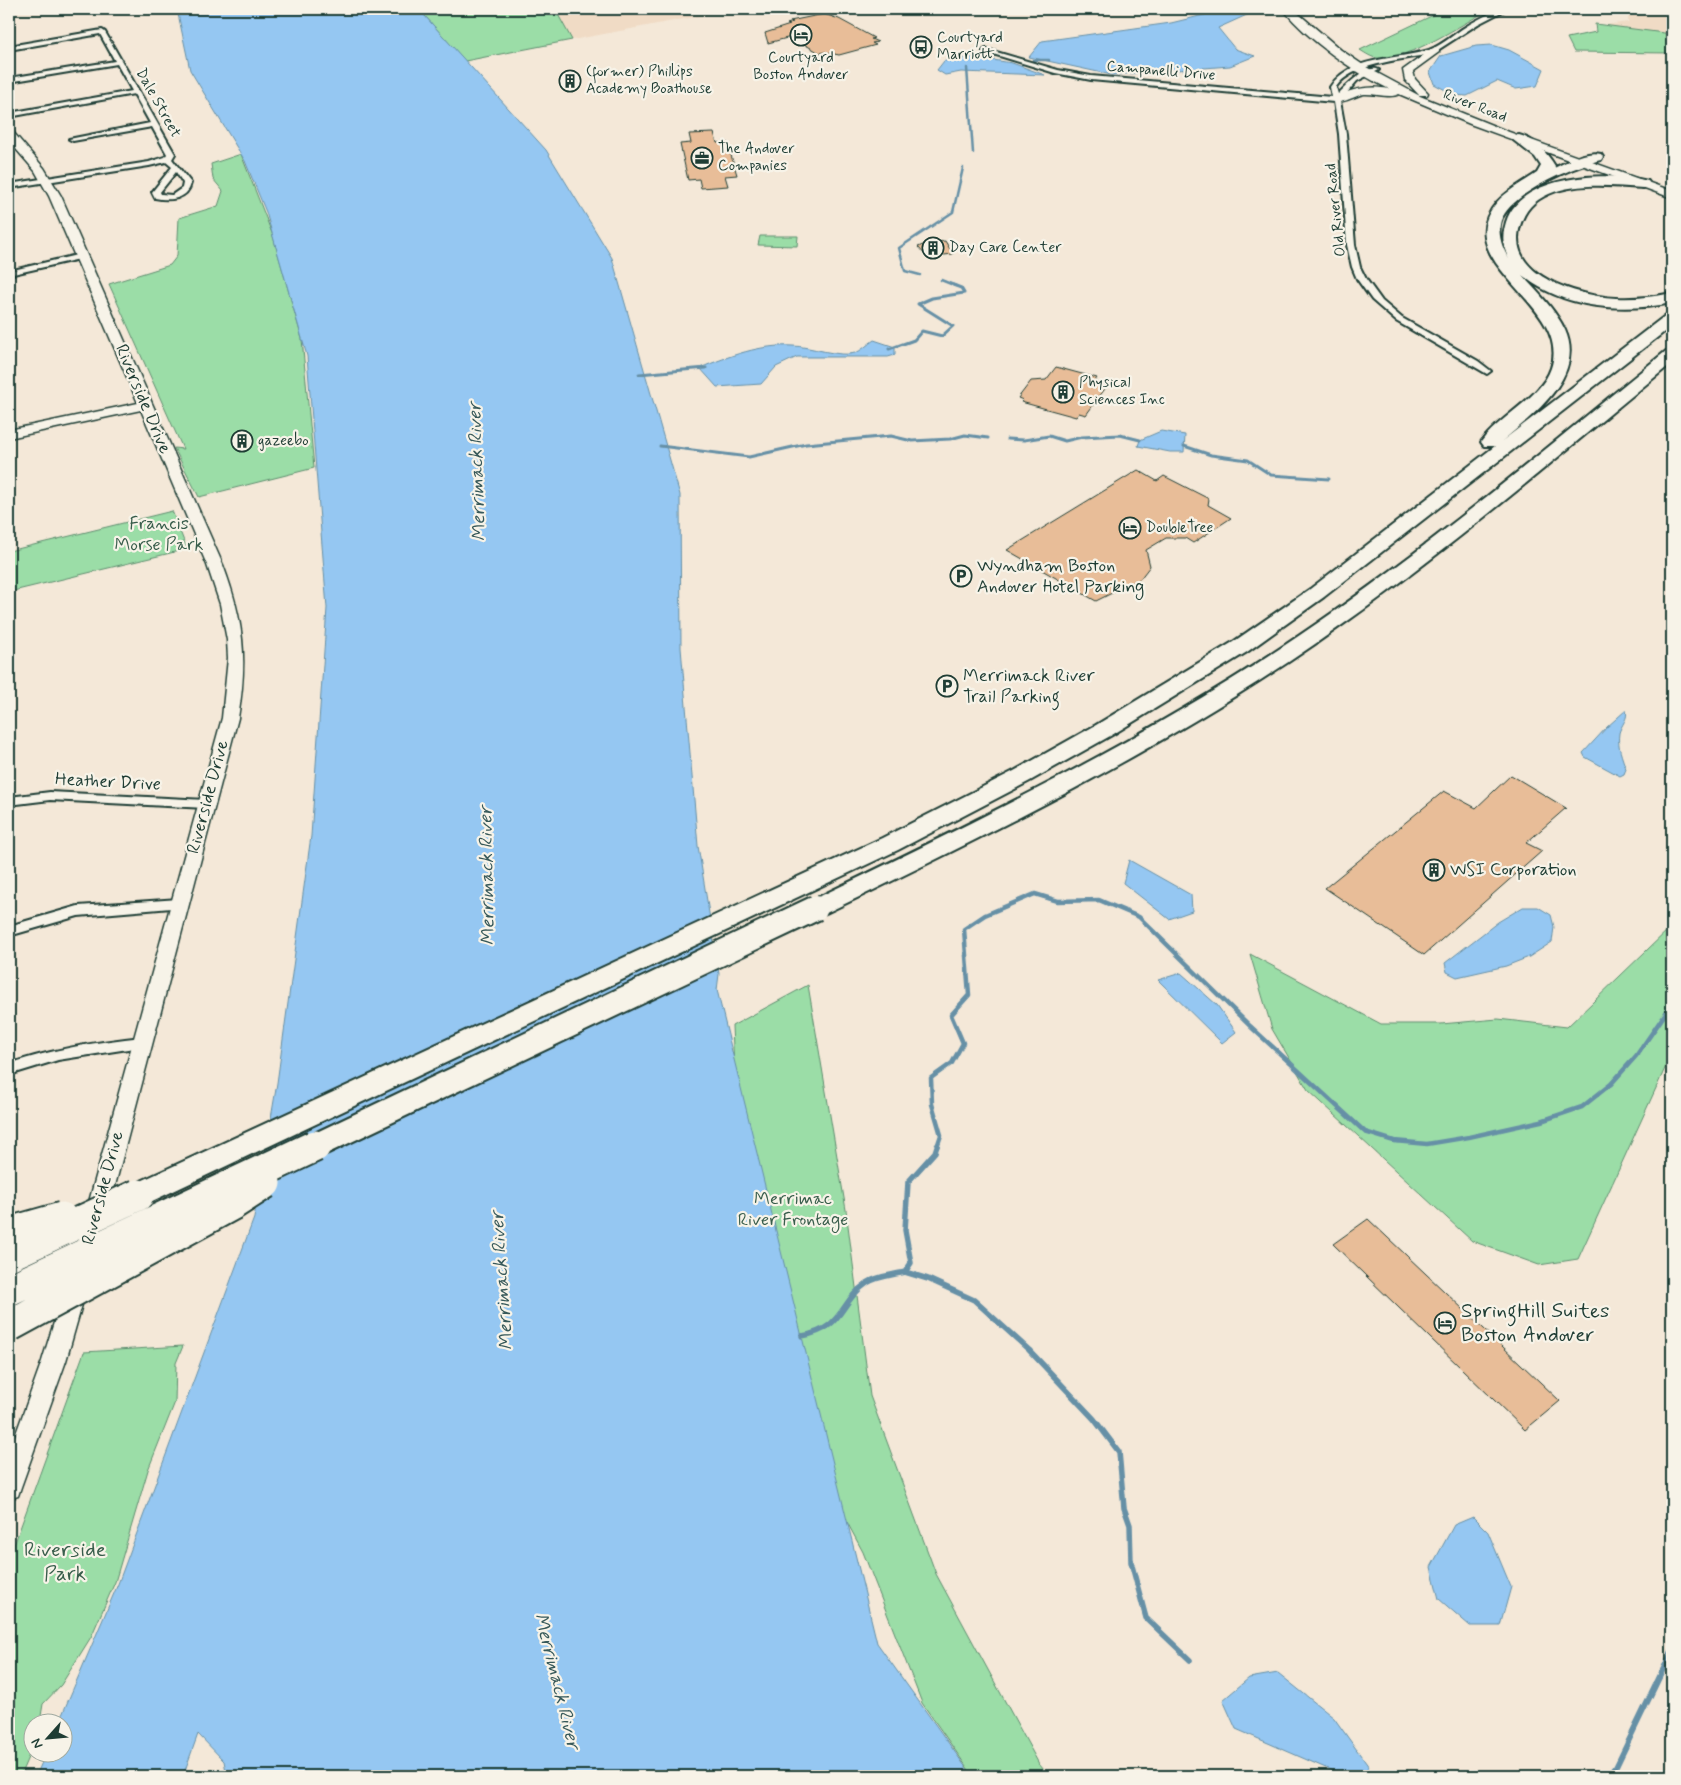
<svg xmlns="http://www.w3.org/2000/svg" width="1681" height="1785" viewBox="0 0 1681 1785" font-family="Mynerve,sans-serif">
<style>
.built{fill:#f0dbc5}
.green{fill:#9bdda7;stroke:#5d8d6e}
.water{fill:#95c7f2;stroke:#6690a6}
.lines{fill:none;stroke-linecap:round;stroke-linejoin:round}
.stream-far3{stroke:#6690a6;stroke-width:2.5}
.stream-far2{stroke:#6690a6;stroke-width:3}
.stream-far1{stroke:#6690a6;stroke-width:4.5}
.stream{stroke:#6690a6;stroke-width:5.5}
.building{fill:#e8bd98;stroke:#1f3d34}
.street-casing{stroke:#1f3d34;stroke-width:4}
.secondary-casing{stroke:#1f3d34;stroke-width:3}
.highway-casing{stroke:#1f3d34;stroke-width:4}
.street{fill:#f7f3e8;fill-rule:evenodd}
.secondary{fill:#f7f3e8;fill-rule:evenodd}
.highway{fill:#f7f3e8;fill-rule:evenodd}
.highway-bridge-far1-casing{stroke:#1f3d34;stroke-width:28;stroke-linecap:butt}
.highway-bridge-casing{stroke:#1f3d34;stroke-width:35;stroke-linecap:butt}
.highway-bridge-far1{stroke:#f7f3e8;stroke-width:24}
.highway-bridge{stroke:#f7f3e8;stroke-width:31}
.labels{text-anchor:middle;dominant-baseline:central;stroke-width:4.5;stroke-linejoin:round;paint-order:stroke}
.far-poi-label{font-size:15px;fill:#1f3d34;stroke:#f7f3e8;text-anchor:start}
.far-street-label{font-size:15px;fill:#1f3d34;stroke:#f7f3e8}
.street-label{font-size:18px;fill:#1f3d34;stroke:#f7f3e8}
.park-label{font-size:18px;fill:#385d4b;stroke:#f7f3e8}
.poi-label{font-size:18px;fill:#1f3d34;stroke:#f7f3e8;text-anchor:start}
.water-label{font-size:19px;font-style:italic;fill:#37595a;stroke:#f7f3e8}
.near-poi-label{font-size:21px;fill:#1f3d34;stroke:#f7f3e8;text-anchor:start}
.near-park-label{font-size:21px;fill:#385d4b;stroke:#f7f3e8}
</style>
<rect width="100%" height="100%" fill="#f4e8d8"/>
<filter id="ink" filterUnits="userSpaceOnUse"><feTurbulence type="fractalNoise" baseFrequency=".02" numOctaves="2"/><feDisplacementMap in="SourceGraphic" scale="10" xChannelSelector="R" yChannelSelector="G"/><feConvolveMatrix kernelMatrix="1 2 1 2 8 2 1 2 1" color-interpolation-filters="sRGB"/></filter>
<g filter="url(#ink)">
<path class="built" d="M555,9H737L572,40Z
M1629,9H1672V53L1611,52L1598,26L1628,22Z"/>
<path class="green" d="M421,9H555L572,40L465,61L424,15Z
M1446,9H1491C1462,23 1410,61 1377,58C1372,58 1365,53 1360,50Z
M1595,24L1672,34V53L1574,52L1567,38L1596,32Z
M241,154L273,236L302,339L314,468L199,497L174,448L183,449L109,284L170,265L177,256L179,218L218,206L223,191L213,179L211,164Z
M760,236H798L797,246L758,245Z
M172,511L187,549L9,592V551Z
M1672,926V1053L1578,1259L1539,1265L1472,1241L1308,1090L1272,1029L1250,954L1381,1024H1441L1498,1019L1567,1027Z
M808,985L846,1210L870,1396L936,1574L1039,1764L1049,1776H973L922,1703L863,1552L810,1453L735,1091L732,1026Z
M183,1346L176,1363L175,1402L148,1470L115,1582L91,1637L61,1685L43,1704L40,1722H32V1748L20,1776H9V1559L84,1352Z"/>
<path class="water" d="M177,9H421L424,15L546,150L612,258L680,495L681,648L698,846L719,974L717,990L877,1643L972,1776H227L224,1761L198,1734L183,1776H36L46,1753L62,1752V1722H59L118,1584L254,1218L277,1083L311,836L327,608L307,356L266,212L245,161L190,70Z
M1260,9L1218,28L1235,49L1255,56L1230,66L1112,75L1029,57L1042,41L1171,23L1212,13Z
M1492,45L1509,50L1544,69L1537,86L1516,89L1497,81L1467,96L1455,95L1434,84L1430,72L1441,56L1476,46Z
M974,57L1012,63L1045,75L961,72L945,75L937,70L944,61Z
M874,340L895,347V355L888,357H797L776,367L761,384L717,387L700,368C729,356 761,344 793,346C809,346 840,358 855,353C861,351 868,344 874,340Z
M1161,431L1185,435L1184,452H1170L1138,446L1140,440Z
M1626,710C1629,718 1621,725 1619,733C1617,746 1622,757 1626,769L1624,774L1620,776L1585,757L1583,753L1607,727Z
M1129,860L1191,895L1192,911L1169,919L1123,883Z
M1523,907H1538L1551,915L1554,927L1552,942L1529,957L1506,966L1457,977L1447,972L1445,963L1498,922Z
M1181,973L1217,1005L1236,1032L1222,1043L1158,980Z
M1473,1517L1488,1532L1511,1587L1500,1626H1470L1439,1599L1431,1567L1454,1525Z
M1278,1673L1334,1718L1369,1767L1359,1776H1344L1236,1729L1223,1700L1249,1678Z"/>
<g class="lines">
<path class="stream-far3" d="M1033,60H1049
M967,68L973,153
M920,275L905,271L899,248L953,212L963,168
M941,280L956,286"/>
<path class="stream-far2" d="M889,349L914,340L922,331L942,336L953,326L918,304L932,298L964,293L961,288L953,285
M639,374L706,368
M1007,439L1024,440L1049,436L1065,441L1082,437L1120,435L1140,440
M660,446L749,457L806,444L891,436L912,441L950,439L965,435L988,438
M1184,446L1211,455L1248,460L1271,475L1329,479"/>
<path class="stream-far1" d="M937,1147L941,1135L932,1104L931,1078L952,1063L963,1043L951,1015L969,995L964,929L985,915L1035,894L1058,901L1099,900L1139,917L1250,1026L1365,1132L1394,1141L1427,1144L1469,1137L1541,1121L1582,1107L1611,1084L1636,1056L1672,1004"/>
<path class="stream" d="M905,1272L928,1279L974,1300L1029,1350L1094,1419L1119,1452L1124,1508L1130,1525L1131,1562L1146,1618L1190,1660
M802,1336C845,1328 838,1303 867,1283C877,1276 893,1275 905,1272L911,1263L905,1230L908,1182L935,1152L937,1146
M1609,1776L1616,1767L1672,1651"/>
</g>
<path class="building" d="M824,14L839,19L874,38L871,39L878,42L872,43L876,45L839,55L825,52L820,53L791,37L768,43L765,33L790,25L787,24L793,22L790,21Z
M714,133L717,143L727,142L737,175L725,176L728,186L701,188L699,179L688,180L680,144L691,143L689,134Z
M945,241L953,254L927,257L918,247L928,243Z
M1056,367L1097,378L1094,382L1107,386L1086,415L1079,413L1076,417L1021,402L1023,400L1018,398L1031,381L1046,380Z
M1138,470L1157,481L1164,476L1209,499L1208,505L1231,518L1193,543L1185,538H1166L1146,550L1150,566L1140,579L1096,601L1007,550Z
M1511,775L1566,808L1526,843L1542,851L1424,955L1325,888L1444,791L1476,808Z
M1368,1219L1560,1401L1525,1430L1333,1244Z"/>
<g class="lines">
<g class="street-casing">
<path id="street" d="M1499,9H1507L1478,24L1430,55H1425C1400,60 1351,64 1336,87L1338,94C1346,86 1368,63 1379,70L1357,81L1340,101L1346,134L1355,245L1360,267L1366,279L1382,301L1402,318L1478,361L1491,371L1487,374L1396,321L1372,300L1357,279L1352,267L1347,245L1339,134L1334,102L1091,80L1055,73L983,51L986,49L1058,70L1091,76L1332,97L1330,87C1349,56 1397,60 1429,50C1440,46 1452,36 1462,29C1474,21 1487,15 1499,9Z
M102,30L105,32L175,154L172,159L191,183C188,200 169,201 155,198L152,192L172,167L166,162L149,166L9,188V184L149,162L165,157L167,154L152,127L73,141L69,139L150,123L134,94L9,117V113L132,91L117,64L9,82V78L115,61L100,34L9,50V46ZM176,172L183,183L182,188L172,195L161,194L160,192Z
M81,254L85,256L84,258L9,275V271Z
M50,792L206,800L212,804L206,808L50,800L9,805V797Z
M179,899L183,901L185,904L183,907L78,916L9,936V926L78,906Z
M142,1037L147,1038L149,1042L147,1046L58,1060L9,1075V1064C52,1049 96,1042 142,1037Z"/>
</g>
<g class="secondary-casing">
<path id="secondary" d="M1283,9H1293L1341,50L1366,67L1420,96L1509,132L1672,191V198L1470,124L1399,94C1391,99 1374,93 1364,94C1354,96 1343,104 1333,102L1332,100L1333,98C1351,89 1369,85 1389,89C1351,70 1310,42 1283,9Z
M1435,47L1439,48V52L1413,71L1415,79L1428,93L1427,95H1419L1405,80L1403,70Z
M9,131L13,132L44,168L61,196L223,565C244,621 248,658 238,718L106,1220L103,1227L95,1230L87,1227L84,1220L222,718L228,658L227,640L220,604L207,565L141,410L9,438V430L138,403L49,196L35,171L9,141Z
M76,1277L84,1280L87,1287L66,1361L21,1487L18,1496L9,1499V1453L42,1361L65,1287L68,1280Z"/>
</g>
<g class="highway-casing">
<path id="highway" d="M1519,135C1535,139 1547,153 1555,166L1554,168C1567,162 1586,150 1601,154L1603,157L1601,160C1573,167 1515,191 1502,218C1496,231 1502,248 1509,259C1502,246 1502,235 1506,222C1521,174 1608,171 1648,181L1650,184L1648,187L1643,188C1613,186 1577,182 1549,194C1533,201 1525,210 1520,226C1505,276 1579,296 1616,298C1635,299 1653,297 1672,293V303C1622,313 1563,309 1522,275C1537,292 1555,309 1565,330C1586,376 1533,415 1502,441L1666,315L1672,313V326L1324,597L1247,652L1112,735L1030,781L898,850L148,1203L138,1207L128,1203L124,1195L128,1187L882,838L1014,771L1096,725L1233,642L1310,589L1495,446H1484L1481,442C1498,417 1541,398 1551,368C1573,304 1445,263 1497,202C1508,190 1524,182 1537,173L1541,166L1535,157L1512,139Z
M1672,350V363C1555,459 1440,558 1315,644C1161,750 992,833 824,914L816,917L808,914L804,908L808,902C976,821 1145,740 1300,635C1428,549 1546,448 1666,351Z"/>
</g>
<use href="#street" class="street"/>
<use href="#secondary" class="secondary"/>
<use href="#highway" class="highway"/>
<g class="highway-bridge-far1-casing">
<path id="highway-bridge-far1" d="M313,1147L816,908"/>
</g>
<g class="highway-bridge-casing">
<path id="highway-bridge" d="M9,1233L62,1218
M9,1255L138,1195
M9,1290L315,1146
M9,1326L231,1205L265,1183"/>
</g>
<use href="#highway-bridge-far1" class="highway-bridge-far1"/>
<use href="#highway-bridge" class="highway-bridge"/>
</g>
</g>
<defs>
<g id="hotel-ring" transform="scale(1.125)"><circle r="9.5" fill="#f7f3e8" stroke="#1f3d34" stroke-width="1.5"/><path d="M-6-4.5h1.5V1H6V5H4.5V3h-9V5H-6ZM-4 0a1.8 1.8 0 1 1 3.6 0ZM.5 0V-2.5h3Q6-2.5 6 0Z" fill="#1f3d34"/></g>
<g id="bus-ring" transform="scale(1.125)"><circle r="9.5" fill="#f7f3e8" stroke="#1f3d34" stroke-width="1.5"/><path d="M-5-6H5V4H4V6H2V4H-2V6H-4V4H-5ZM-3.5-4V0h7V-4ZM-3.5 1.2v1.5H-2V1.2ZM2 1.2v1.5H3.5V1.2Z" fill="#1f3d34"/></g>
<g id="building-ring" transform="scale(1.125)"><circle r="9.5" fill="#f7f3e8" stroke="#1f3d34" stroke-width="1.5"/><path d="M-4-6H4V6H1V3H-1V6H-4ZM-2.5-4.3h1.7v1.8h-1.7ZM.8-4.3h1.7v1.8H.8ZM-2.5-1h1.7V.8h-1.7ZM.8-1h1.7V.8H.8Z" fill="#1f3d34"/></g>
<g id="office-ring" transform="scale(1.125)"><circle r="9.5" fill="#f7f3e8" stroke="#1f3d34" stroke-width="1.5"/><path d="M-6-3h4V-5.5h4V-3h4V5H-6ZM-1-4.5V-3h2v-1.5ZM-6 0V1H6V0Z" fill="#1f3d34"/></g>
<g id="parking-ring" transform="scale(1.125)"><circle r="9.5" fill="#f7f3e8" stroke="#1f3d34" stroke-width="1.5"/><path d="M-3.5-5.5H1a3.5 3.5 0 0 1 0 7H-1V5.5H-3.5ZM-1-3.4V-.6H.8a1.4 1.4 0 0 0 0-2.8Z" fill="#1f3d34"/></g>
</defs>
<g fill-rule="evenodd">
<use href="#hotel-ring" x="801" y="35"/>
<use href="#bus-ring" x="921" y="47"/>
<use href="#building-ring" x="570" y="81"/>
<use href="#office-ring" x="702" y="158"/>
<use href="#building-ring" x="933" y="248"/>
<use href="#building-ring" x="1063" y="392"/>
<use href="#building-ring" x="242" y="441"/>
<use href="#hotel-ring" x="1130" y="528"/>
<use href="#parking-ring" x="961" y="576"/>
<use href="#parking-ring" x="947" y="686"/>
<use href="#building-ring" x="1434" y="870"/>
<use href="#hotel-ring" x="1445" y="1323"/>
</g>
<g class="labels">
<g class="far-poi-label">
<text x="937" y="38">Courtyard<tspan x="937" dy="17">Marriott</tspan></text>
<text x="801" y="58" text-anchor="middle">Courtyard<tspan x="801" dy="17">Boston Andover</tspan></text>
<text x="586" y="72">(former) Phillips<tspan x="586" dy="17">Academy Boathouse</tspan></text>
<text x="718" y="149">The Andover<tspan x="718" dy="17">Companies</tspan></text>
<text x="949" y="248">Day Care Center</text>
<text x="1079" y="383">Physical<tspan x="1079" dy="17">Sciences Inc</tspan></text>
<text x="258" y="441">gazeebo</text>
<text x="1146" y="528">DoubleTree</text>
</g>
<g class="far-street-label">
<text transform="translate(1161 71) rotate(5)">Campanelli Drive</text>
<text transform="translate(158 103) rotate(61)">Dale Street</text>
<text transform="translate(1475 106) rotate(21)">River Road</text>
<text transform="translate(1336 210) rotate(-96)">Old River Road</text>
</g>
<g class="street-label">
<text transform="translate(143 399) rotate(67)">Riverside Drive</text>
<text transform="translate(108 782) rotate(3)">Heather Drive</text>
<text transform="translate(208 797) rotate(-75)">Riverside Drive</text>
<text transform="translate(103 1188) rotate(-75)">Riverside Drive</text>
</g>
<g class="park-label">
<text x="159" y="524">Francis<tspan x="159" dy="21">Morse Park</tspan></text>
<text x="793" y="1199">Merrimac<tspan x="793" dy="21">River Frontage</tspan></text>
</g>
<g class="poi-label">
<text x="977" y="566">Wyndham Boston<tspan x="977" dy="21">Andover Hotel Parking</tspan></text>
<text x="963" y="676">Merrimack River<tspan x="963" dy="21">Trail Parking</tspan></text>
<text x="1450" y="870">WSI Corporation</text>
</g>
<g class="water-label">
<text transform="translate(477 472) rotate(-92)">Merrimack River</text>
<text transform="translate(487 876) rotate(-91)">Merrimack River</text>
<text transform="translate(502 1281) rotate(-94)">Merrimack River</text>
<text transform="translate(557 1681) rotate(76)">Merrimack River</text>
</g>
<g class="near-poi-label">
<text x="1461" y="1311">SpringHill Suites<tspan x="1461" dy="24">Boston Andover</tspan></text>
</g>
<g class="near-park-label">
<text x="65" y="1550">Riverside<tspan x="65" dy="24">Park</tspan></text>
</g>
</g>
<rect width="1681" height="1785" fill="none" stroke="#f7f3e8" stroke-width="30"/>
<rect x="15" y="15" width="1651" height="1755" fill="none" stroke="#1f3d34" stroke-width="2" filter="url(#ink)"/>
<g transform="translate(48 1738) rotate(243)"><circle r="24" fill="#f7f3e8" stroke="#a1aaa0"/>
<path d="M0-4L9 19L0 12L-9 19Z" fill="#1f3d34"/>
<text y="-8" font-size="14" font-weight="bold" text-anchor="middle" fill="#1f3d34">N</text>
</g>
</svg>
